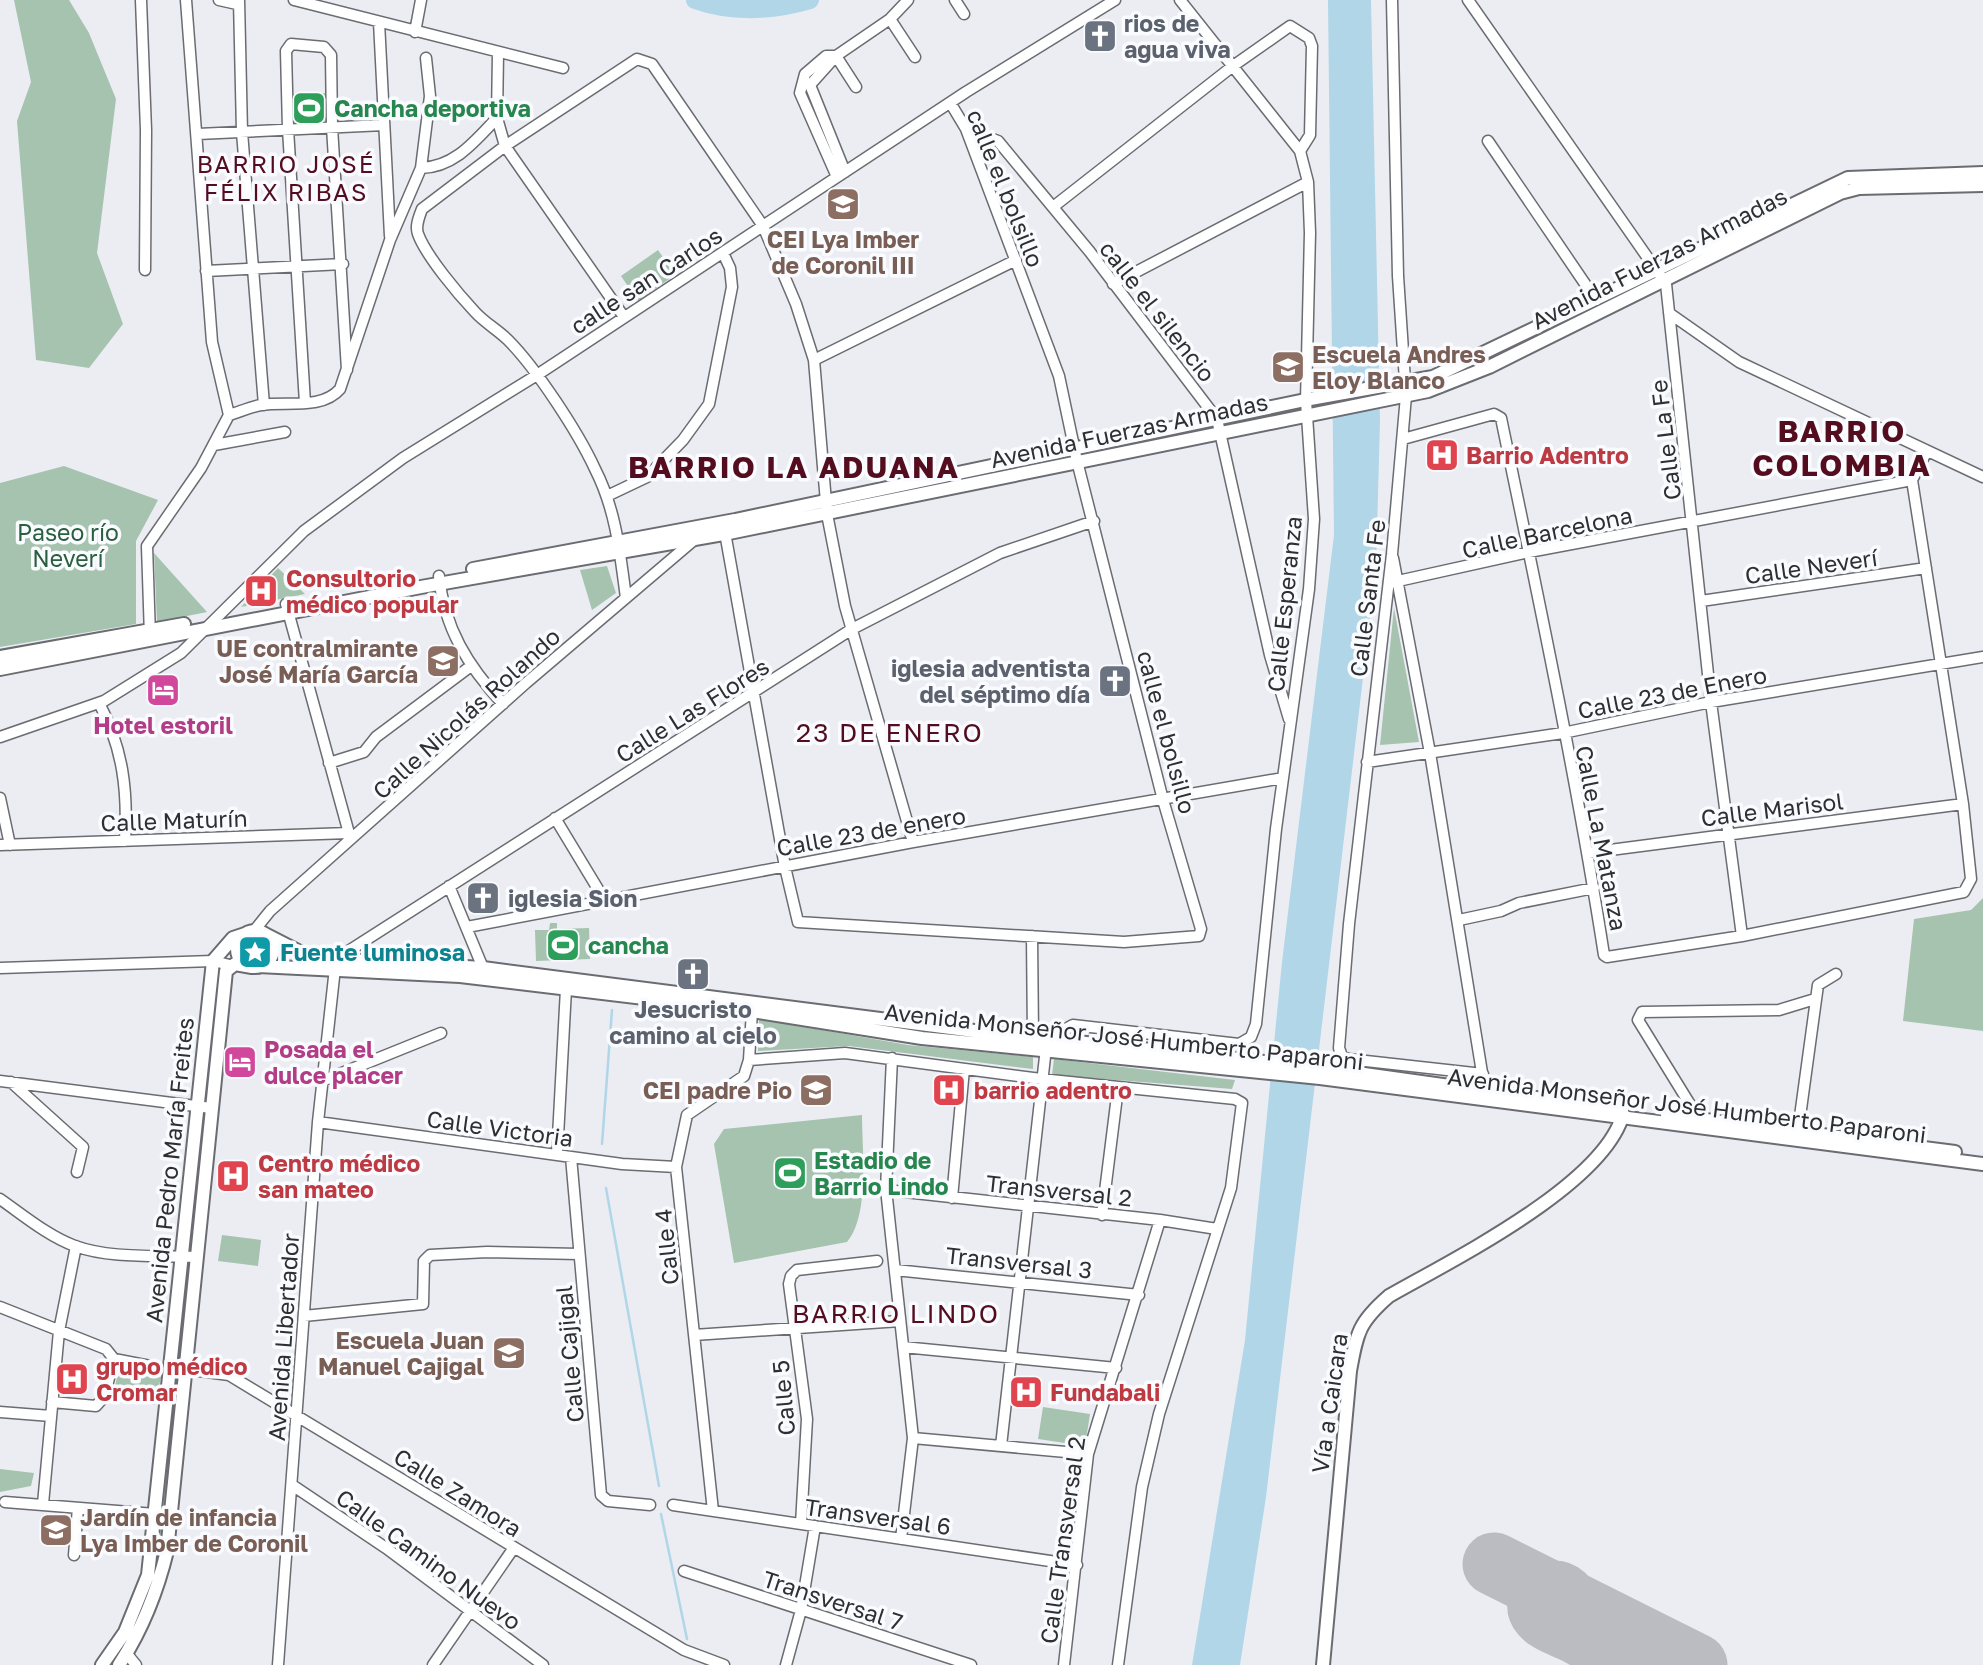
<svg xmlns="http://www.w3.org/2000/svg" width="1983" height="1665" viewBox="0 0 1983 1665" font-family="'Golos Text',sans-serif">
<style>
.green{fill:#a6c3af}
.water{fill:#b0d6e8}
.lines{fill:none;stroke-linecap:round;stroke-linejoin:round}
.stream{stroke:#b0d6e8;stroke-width:2.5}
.river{stroke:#b0d6e8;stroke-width:18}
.taxiway{stroke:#babcc2;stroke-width:26}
.runway{stroke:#babcc2;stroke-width:63}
.minor-casing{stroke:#6a6c71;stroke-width:13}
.tertiary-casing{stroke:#6a6c71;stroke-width:16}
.minor{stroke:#fff;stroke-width:10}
.tertiary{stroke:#fff;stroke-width:12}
.labels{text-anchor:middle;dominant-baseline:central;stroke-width:7;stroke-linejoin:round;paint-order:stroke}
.worship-label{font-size:23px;font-weight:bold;fill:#5b616d;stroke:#f9fbfe;text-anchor:start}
.leisure-label{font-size:23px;font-weight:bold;fill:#27864d;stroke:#f9fbfe;text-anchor:start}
.street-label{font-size:23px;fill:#2e2f31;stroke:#f9fbfe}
.education-label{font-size:23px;font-weight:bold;fill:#785e54;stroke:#f9fbfe;text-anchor:end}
.health-label{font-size:23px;font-weight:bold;fill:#be3a42;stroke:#f9fbfe;text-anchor:start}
.park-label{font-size:23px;fill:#295e3f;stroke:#f9fbfe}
.hotel-label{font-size:23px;font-weight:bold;fill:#b23c85;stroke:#f9fbfe}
.culture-label{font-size:23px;font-weight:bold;fill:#0d838f;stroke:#f9fbfe;text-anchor:start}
.neighbourhood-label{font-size:24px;letter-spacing:2px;fill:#530d1f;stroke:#f9fbfe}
.quarter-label{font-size:26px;letter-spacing:2px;fill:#530d1f;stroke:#f9fbfe}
.district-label{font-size:30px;font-weight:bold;letter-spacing:2px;fill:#530d1f;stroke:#f9fbfe}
</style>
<rect width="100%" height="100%" fill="#ebedf3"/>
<path class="green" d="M14,0H69L89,33L116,99L97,253L123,324L89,368L36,360L17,121L31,82Z
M325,93L326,121L292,122L291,95Z
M658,250L675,275L638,301L621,276Z
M64,466L158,500L136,541V624L0,647V483Z
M154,553L207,612L157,622Z
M607,566L616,593L592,610L580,570Z
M278,568L305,594L241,607Z
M1394,608L1419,742L1380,745Z
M1983,898V1031L1903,1021L1914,919L1971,910Z
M550,923H557V929L589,928L590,959L536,961L535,930H549Z
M759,1019L908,1045L1033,1057V1069L849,1046L758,1051Z
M1054,1059L1235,1080L1232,1089L1052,1075Z
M862,1115C862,1150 870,1215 847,1242L734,1263L714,1144L724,1129Z
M222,1235L261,1240L258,1266L218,1261Z
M120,1364L161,1377L155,1405L113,1395Z
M1043,1407L1090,1414L1085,1446L1038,1439Z
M0,1469L34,1473L31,1486L0,1492Z"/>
<path class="water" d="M1328,0H1371L1380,421L1376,568L1266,1497L1240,1665H1192L1245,1340L1282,962L1334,535Z"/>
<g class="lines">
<path class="stream" d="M602,1144L612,1010
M606,1188L659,1486
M661,1514L687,1639"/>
<path class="river" d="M695,0C732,13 772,11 810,0"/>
<path class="taxiway" d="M1596,1615C1589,1605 1585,1590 1576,1582C1547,1556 1502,1595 1528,1626C1537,1637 1553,1642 1566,1648C1578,1654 1592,1663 1606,1665
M1612,1665C1648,1656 1658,1648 1694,1664"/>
<path class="runway" d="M1494,1564L1696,1665"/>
<g class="minor-casing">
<path id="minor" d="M141,0L146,130L145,270
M186,0L212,342L229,415
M219,0L237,4
M239,0L242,132L264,405
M294,0L563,68
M955,0L964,14
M1180,0L1300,151L1308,182
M1392,0L1398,276L1406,396L1392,554L1349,924L1339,1048L1342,1056L1348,1059L1483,1074
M1468,0L1666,284L1711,702L1742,936
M890,19L915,57
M379,22L390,236
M415,32L421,0
M498,53L497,118L505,146L624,317
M836,56H826L805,74L800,93L837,177
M836,56L856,87
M966,129L998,141L1090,252L1217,419L1270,655L1289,719
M198,134L384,125
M1488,141L1596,300
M421,168C455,167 475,141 497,118
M845,172L810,85L836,56L890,19L908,0
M1053,207L1233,66L1290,26L1309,38L1312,46L1310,135L1300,151
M206,271L343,264
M1669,313L1739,362L1983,477
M814,360L1016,260
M305,403L288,129L286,51L291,44L324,47L331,55L332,127L347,370
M214,445L285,432
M1912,480L1927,451
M607,496L647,477L683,440L709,404L732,287L730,268L723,253
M724,527L785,867L798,922L1124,942L1199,936L1201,929L1163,800L1077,461L1059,376L966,129L951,104
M1393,558L1430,753L1485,1091
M439,576C444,628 468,666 503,704
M1398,581L1529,552L1912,480L1963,804L1971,879L1964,892L1742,936L1607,957L1604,955C1576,775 1538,596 1501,418L1494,414L1403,439
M626,598C620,553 616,510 595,469C578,432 536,368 508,340C498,330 485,323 475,312C459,295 426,256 418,234C415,226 419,217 422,209L505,146L637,59L652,64L763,226L796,304L814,360L827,514L845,606L913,842
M1701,601L1926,568
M286,604L350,837
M150,636L147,546L201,468L229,415C239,412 250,407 261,405C286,401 322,410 340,389L390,240L421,168L430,96L426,58
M99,703C123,748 128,791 125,841
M0,737L104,701L181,653L304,531L403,458L537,375L966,92L1115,0
M1367,762L1563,733L1711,702L1983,657
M329,763L364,752L376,737L471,666
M0,798L10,845
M555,818L604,899
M0,845L349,833
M1587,853L1963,804
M449,886L483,968
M1459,920L1501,911L1519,903L1594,888
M467,927L913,842L1283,778
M254,931L270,911L526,683L694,540
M1032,936L1033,1037
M0,968L213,961L230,965
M892,1058L886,1189L913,1438L901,1539
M749,1060L845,1053L1041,1079L1235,1099L1242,1103L1231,1188L1159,1414L1142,1487L1118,1665
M0,1081L211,1108
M322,1081L441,1033
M11,1082L83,1147L77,1172
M1699,1119L1638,1020L1642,1012L1779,1010L1815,999
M318,1122L622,1164L676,1167
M1798,1131L1818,985L1836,974
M557,1155L566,989
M571,1157L601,1495L608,1501L650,1505
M896,1191L1160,1220L1217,1229
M952,1198L964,1069
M0,1199C23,1215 48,1236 75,1246C111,1259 157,1255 195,1257
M1102,1215L1118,1088
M895,1270L1139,1295
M0,1307L106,1349L114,1359L150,1366
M304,1316L423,1304L424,1261L430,1255L487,1252L579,1254
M694,1335L900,1321
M903,1347L1116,1368
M169,1367L229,1375L684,1650L724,1665
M52,1402L96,1406L104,1397L114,1359
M0,1412L51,1416
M913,1438L1088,1454
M1001,1446L1047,1039L1073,1025L1239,1044L1251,1037L1256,1024L1276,829L1309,589L1314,519L1306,401L1310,233L1308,182L1113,284
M292,1485L386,1548L543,1665
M5,1502L155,1514
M43,1504L59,1331L76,1246
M673,1505L1077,1565
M713,1511L676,1167L687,1115L744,1076L749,1060L752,1011
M801,1524L807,1419L789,1284L791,1276L797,1270L877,1261
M74,1555L78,1508
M684,1571L971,1665
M127,1654L136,1665
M278,1665L318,1122L336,959L852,629L1000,553L1094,521
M433,1665L513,1549
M786,1665L801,1610L815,1526
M1064,1665L1088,1454L1160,1220"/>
</g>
<g class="tertiary-casing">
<path id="tertiary" d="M473,569L735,520L1310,399L1433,377L1848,178L1983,173
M0,657L184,624
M0,669L421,587L729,533L1428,391L1489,367L1840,193L1859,188L1983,185
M237 949a18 18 0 1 1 36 0a18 18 0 1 1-36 0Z
M265,934L304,954L326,959L483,968L982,1032L1321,1068L1622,1110
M258,966L460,976L752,1011L922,1038L1320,1078L1983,1164
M1667,1115L1955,1152
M102,1665L125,1632L148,1575L213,961L233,938L248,933
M119,1665C142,1630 157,1592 167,1551L226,971L235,964L252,967
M1323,1665L1350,1371C1357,1332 1359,1322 1389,1296C1452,1260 1604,1185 1623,1114"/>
</g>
<use href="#minor" class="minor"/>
<use href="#tertiary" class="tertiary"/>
</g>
<defs>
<g id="church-square" transform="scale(1.75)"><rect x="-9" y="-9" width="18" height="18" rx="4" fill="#6b7280" stroke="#f9fbfe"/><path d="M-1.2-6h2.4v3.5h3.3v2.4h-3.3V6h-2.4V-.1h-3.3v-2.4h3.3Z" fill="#fff"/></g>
<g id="stadium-square" transform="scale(1.75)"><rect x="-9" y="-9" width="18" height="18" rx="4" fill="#2e9e5b" stroke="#f9fbfe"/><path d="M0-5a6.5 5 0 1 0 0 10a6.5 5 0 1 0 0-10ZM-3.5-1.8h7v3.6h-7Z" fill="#fff"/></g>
<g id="school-square" transform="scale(1.75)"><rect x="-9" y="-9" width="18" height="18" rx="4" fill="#8d6e63" stroke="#f9fbfe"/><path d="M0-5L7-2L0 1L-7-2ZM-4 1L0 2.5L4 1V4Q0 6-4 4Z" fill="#fff"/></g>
<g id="hospital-square" transform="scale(1.75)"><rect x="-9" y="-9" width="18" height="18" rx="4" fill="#e0444e" stroke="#f9fbfe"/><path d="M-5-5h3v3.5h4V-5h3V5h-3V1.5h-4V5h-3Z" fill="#fff"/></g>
<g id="hotel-square" transform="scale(1.75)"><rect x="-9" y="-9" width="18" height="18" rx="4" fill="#d1479c" stroke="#f9fbfe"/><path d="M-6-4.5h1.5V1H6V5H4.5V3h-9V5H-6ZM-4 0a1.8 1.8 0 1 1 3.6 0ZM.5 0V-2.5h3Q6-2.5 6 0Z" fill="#fff"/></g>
<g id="sight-square" transform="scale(1.75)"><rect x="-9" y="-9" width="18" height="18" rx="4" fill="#0f9aa8" stroke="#f9fbfe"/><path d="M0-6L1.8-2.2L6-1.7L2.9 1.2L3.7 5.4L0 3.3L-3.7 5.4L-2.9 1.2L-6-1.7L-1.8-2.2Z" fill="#fff"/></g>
</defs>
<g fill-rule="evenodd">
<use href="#church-square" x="1100" y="36"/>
<use href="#stadium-square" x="309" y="108"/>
<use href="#school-square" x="843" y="204"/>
<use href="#school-square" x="1288" y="367"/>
<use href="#hospital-square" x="1442" y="455"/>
<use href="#hospital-square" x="261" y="591"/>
<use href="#school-square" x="443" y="661"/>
<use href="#church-square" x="1115" y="681"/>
<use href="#hotel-square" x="163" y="690"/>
<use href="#church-square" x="483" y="898"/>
<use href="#stadium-square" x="563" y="945"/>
<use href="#sight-square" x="255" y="952"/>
<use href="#church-square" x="693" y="974"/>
<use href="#hotel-square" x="240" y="1062"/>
<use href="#school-square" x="816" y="1090"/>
<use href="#hospital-square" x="949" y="1090"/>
<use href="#stadium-square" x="790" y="1173"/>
<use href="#hospital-square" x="233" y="1176"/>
<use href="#school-square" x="509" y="1353"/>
<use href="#hospital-square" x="72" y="1379"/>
<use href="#hospital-square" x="1026" y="1392"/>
<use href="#school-square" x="56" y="1530"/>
</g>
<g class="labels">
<g class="worship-label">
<text x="1124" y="23">rios de<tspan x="1124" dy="26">agua viva</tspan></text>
<text x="1090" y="668" text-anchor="end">iglesia adventista<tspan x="1090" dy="26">del séptimo día</tspan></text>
<text x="508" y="898">iglesia Sion</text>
<text x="693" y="1009" text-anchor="middle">Jesucristo<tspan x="693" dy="26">camino al cielo</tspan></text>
</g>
<g class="leisure-label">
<text x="334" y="108">Cancha deportiva</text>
<text x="588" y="945">cancha</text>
<text x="814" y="1160">Estadio de<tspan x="814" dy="26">Barrio Lindo</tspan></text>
</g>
<g class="street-label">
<text transform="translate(1006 188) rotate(68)">calle el bolsillo</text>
<text transform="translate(1659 258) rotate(-27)">Avenida Fuerzas Armadas</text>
<text transform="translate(646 280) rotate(-33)">calle san Carlos</text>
<text transform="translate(1158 311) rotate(52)">calle el silencio</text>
<text transform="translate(1129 430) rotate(-12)">Avenida Fuerzas Armadas</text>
<text transform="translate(1665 440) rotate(-97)">Calle La Fe</text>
<text transform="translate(1547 532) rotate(-12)">Calle Barcelona</text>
<text transform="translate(1811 566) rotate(-8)">Calle Neverí</text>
<text transform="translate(1367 598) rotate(-83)">Calle Santa Fe</text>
<text transform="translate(1284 604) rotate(-84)">Calle Esperanza</text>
<text transform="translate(1672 692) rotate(-11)">Calle 23 de Enero</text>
<text transform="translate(692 710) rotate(-32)">Calle Las Flores</text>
<text transform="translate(466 713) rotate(-42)">Calle Nicolás Rolando</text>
<text transform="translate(1167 732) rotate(75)">calle el bolsillo</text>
<text transform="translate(1772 809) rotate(-7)">Calle Marisol</text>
<text transform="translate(174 820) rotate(-2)">Calle Maturín</text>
<text transform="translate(871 831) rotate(-10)">Calle 23 de enero</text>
<text transform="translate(1602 838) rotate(79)">Calle La Matanza</text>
<text transform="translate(1124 1036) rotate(6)">Avenida Monseñor José Humberto Paparoni</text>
<text transform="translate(1687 1105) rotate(7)">Avenida Monseñor José Humberto Paparoni</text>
<text transform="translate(500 1128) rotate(8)">Calle Victoria</text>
<text transform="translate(169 1170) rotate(-84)">Avenida Pedro María Freites</text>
<text transform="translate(1059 1190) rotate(6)">Transversal 2</text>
<text transform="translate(666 1247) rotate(-96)">Calle 4</text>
<text transform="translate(1019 1262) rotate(6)">Transversal 3</text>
<text transform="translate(283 1337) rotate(-86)">Avenida Libertador</text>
<text transform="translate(569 1354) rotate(-95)">Calle Cajigal</text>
<text transform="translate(783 1398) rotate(-95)">Calle 5</text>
<text transform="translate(1329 1403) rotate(-82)">Vía a Caicara</text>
<text transform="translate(458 1492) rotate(32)">Calle Zamora</text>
<text transform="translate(878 1516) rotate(8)">Transversal 6</text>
<text transform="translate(1062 1540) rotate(-82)">Calle Transversal 2</text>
<text transform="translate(429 1559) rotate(36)">Calle Camino Nuevo</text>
<text transform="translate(833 1600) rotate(18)">Transversal 7</text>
</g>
<g class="education-label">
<text x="843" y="239" text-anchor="middle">CEI Lya Imber<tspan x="843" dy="26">de Coronil III</tspan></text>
<text x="1312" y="354" text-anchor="start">Escuela Andres<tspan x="1312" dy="26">Eloy Blanco</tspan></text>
<text x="418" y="648">UE contralmirante<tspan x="418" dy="26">José María García</tspan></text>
<text x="792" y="1090">CEI padre Pio</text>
<text x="484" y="1340">Escuela Juan<tspan x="484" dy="26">Manuel Cajigal</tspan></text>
<text x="80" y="1517" text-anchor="start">Jardín de infancia<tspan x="80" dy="26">Lya Imber de Coronil</tspan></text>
</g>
<g class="health-label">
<text x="1466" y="455">Barrio Adentro</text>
<text x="286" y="578">Consultorio<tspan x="286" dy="26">médico popular</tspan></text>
<text x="974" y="1090">barrio adentro</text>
<text x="258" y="1163">Centro médico<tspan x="258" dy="26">san mateo</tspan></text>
<text x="96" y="1366">grupo médico<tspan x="96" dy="26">Cromar</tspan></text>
<text x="1050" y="1392">Fundabali</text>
</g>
<g class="park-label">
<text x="68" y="532">Paseo río<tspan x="68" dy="26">Neverí</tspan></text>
</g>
<g class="hotel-label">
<text x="163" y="725">Hotel estoril</text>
<text x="264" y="1049" text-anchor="start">Posada el<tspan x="264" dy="26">dulce placer</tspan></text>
</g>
<g class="culture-label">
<text x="280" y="952">Fuente luminosa</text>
</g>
<g class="neighbourhood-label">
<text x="286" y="163">BARRIO JOSÉ<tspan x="286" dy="28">FÉLIX RIBAS</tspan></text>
</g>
<g class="quarter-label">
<text x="890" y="732">23 DE ENERO</text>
<text x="896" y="1313">BARRIO LINDO</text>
</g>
<g class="district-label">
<text x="1842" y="431">BARRIO<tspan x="1842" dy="34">COLOMBIA</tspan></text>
<text x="794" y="467">BARRIO LA ADUANA</text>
</g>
</g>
</svg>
